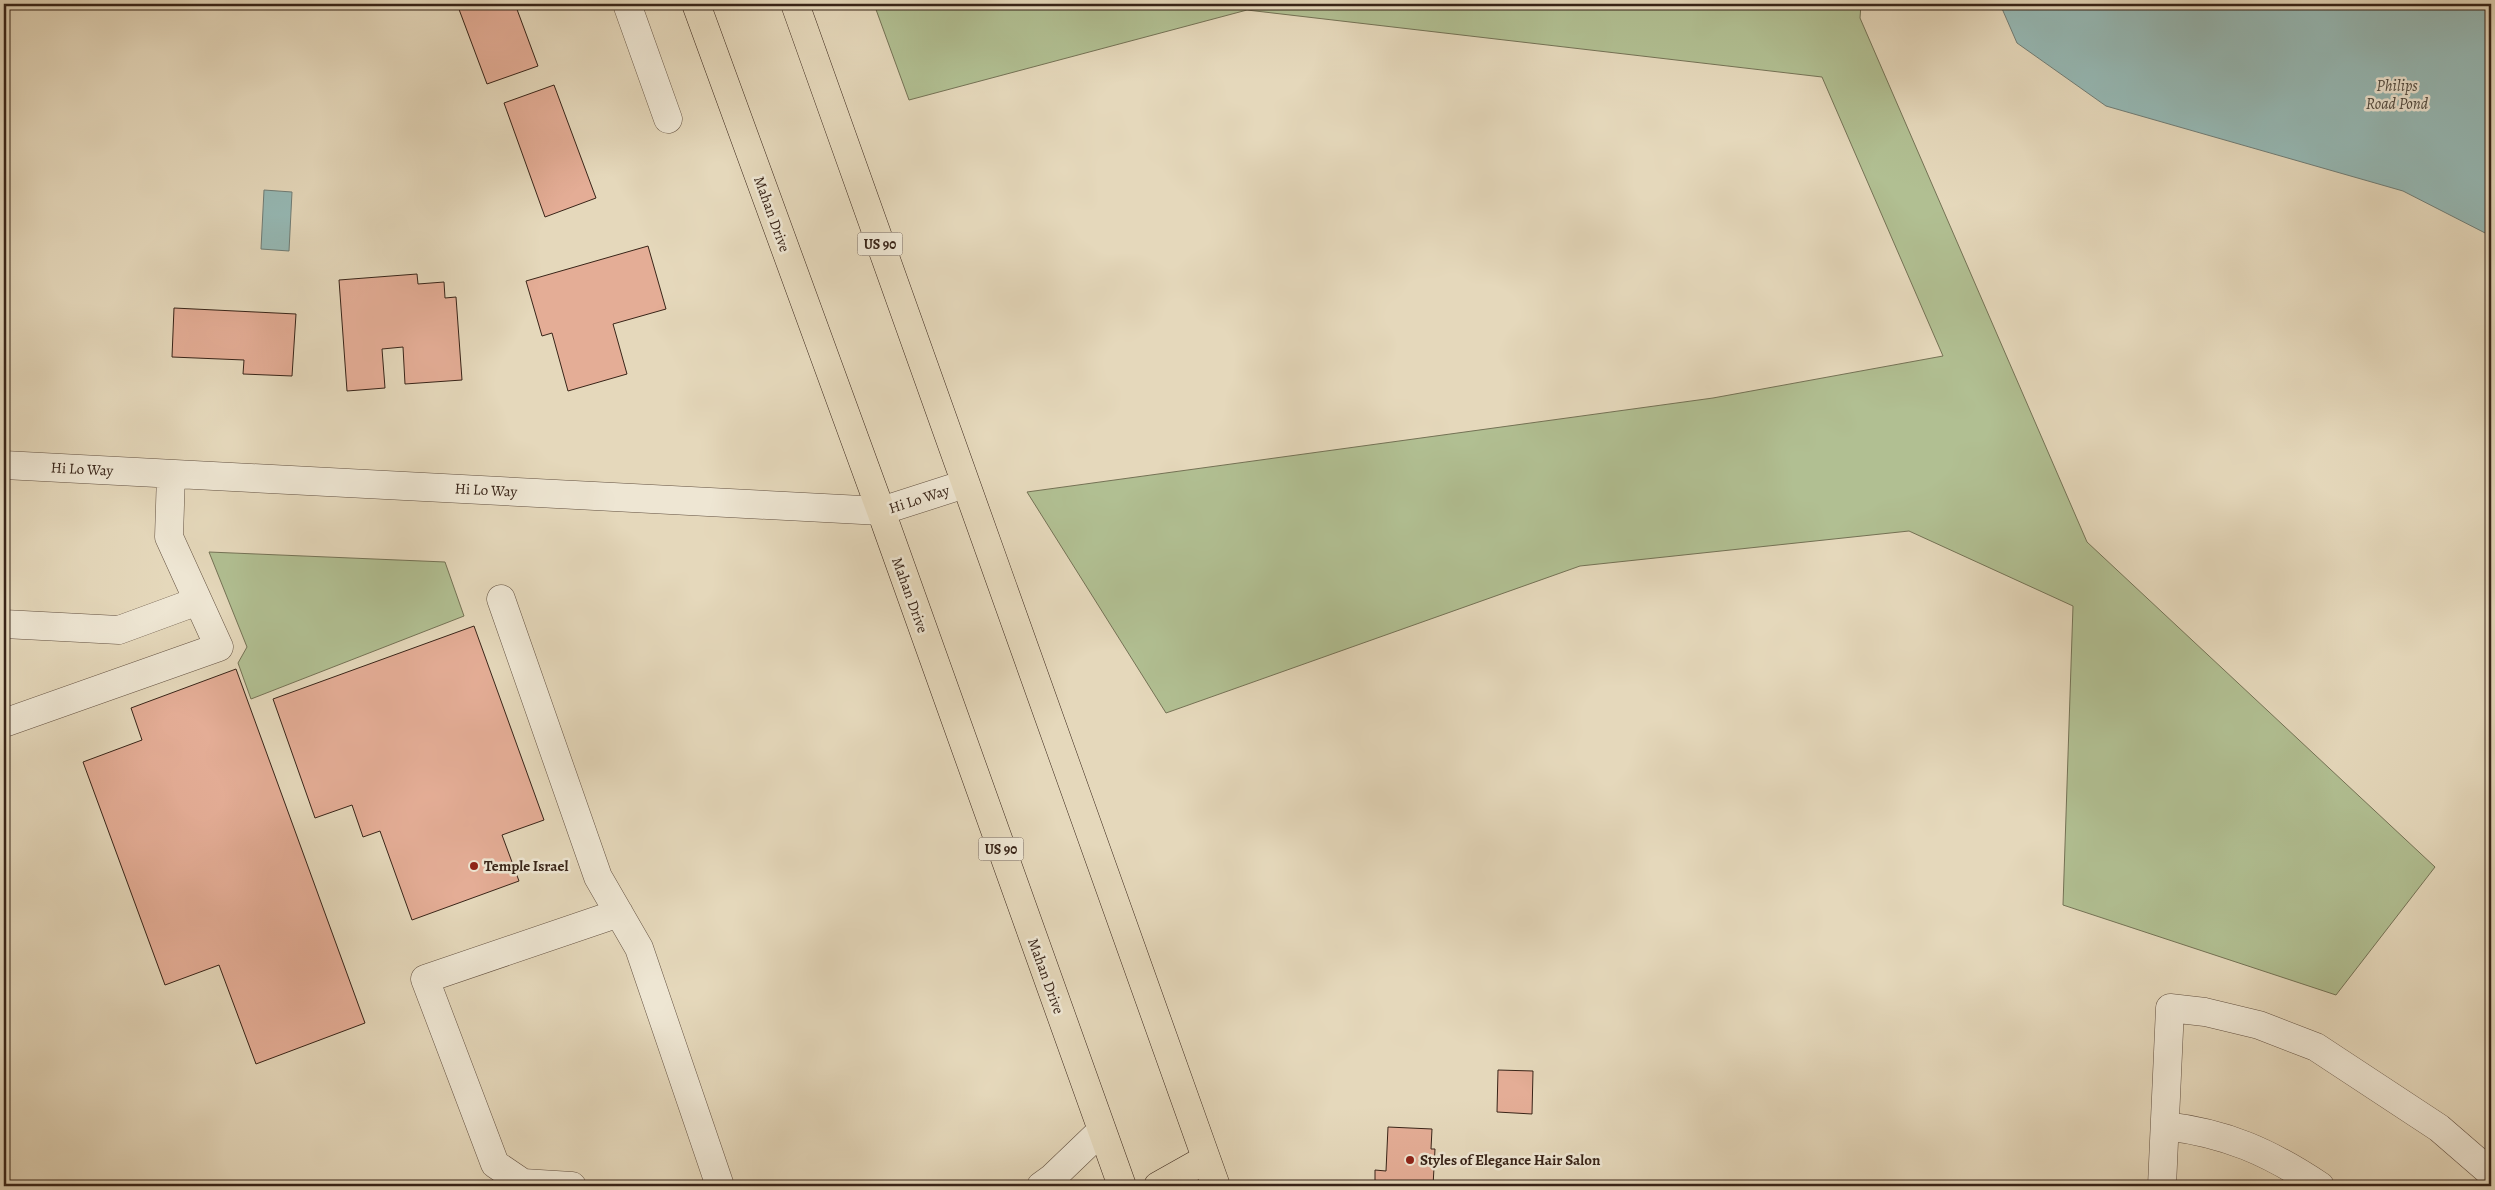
<svg xmlns="http://www.w3.org/2000/svg" width="2495" height="1190" viewBox="0 0 2495 1190" font-family="Alegreya,serif">
<style>
.green{fill:#b1bf92;stroke:#747255}
.water{fill:#96b9b5;stroke:#707d76}
.building{fill:#e4ad96;stroke:#382418}
.lines{fill:none;stroke-linecap:round;stroke-linejoin:round}
.minor-casing{stroke:#635141;stroke-width:29}
.major-casing{stroke:#382418;stroke-width:29}
.minor{stroke:#eee6d3;stroke-width:28}
.major{stroke:#e5d8bb;stroke-width:28}
.poi-dot{fill:#8f2418;stroke:#eee6d3;stroke-width:2}
.labels{text-anchor:middle;dominant-baseline:central;stroke-width:5;stroke-linejoin:round;paint-order:stroke}
.shield{fill:#eee6d3;stroke:#6f5e50;stroke-width:1}
.shield-label{font-size:14px;font-weight:bold;fill:#382418}
.street-label{font-size:15px;fill:#382418;stroke:#eee6d3}
.poi-label{font-size:15px;font-weight:bold;fill:#382418;stroke:#eee6d3;text-anchor:start}
.water-label{font-size:16px;font-style:italic;fill:#50493f;stroke:#eee6d3}
</style>
<rect width="100%" height="100%" fill="#e5d8bb"/>
<filter id="stains"><feTurbulence type="fractalNoise" baseFrequency=".004" numOctaves="4"/><feColorMatrix values="0 0 0 0 .2 0 0 0 0 .09 0 0 0 0 .02 0 0 0 .5 -.17"/></filter>
<radialGradient id="worn" r=".72"><stop offset=".6" stop-color="#630" stop-opacity="0"/><stop offset="1" stop-color="#630" stop-opacity=".3"/></radialGradient>
<path class="green" d="M874,4H1861L1860,18L2087,542L2435,867L2336,995L2063,905L2073,606L1909,531L1580,566L1166,713L1027,492L1713,398L1943,356L1822,77L1247,10L909,100Z
M209,552L445,562L464,616L251,699L238,663L247,647Z"/>
<path class="water" d="M2000,4H2491V236L2403,191L2106,106L2017,43Z
M264,190L292,192L289,251L261,249Z"/>
<path class="building" d="M457,4H515L538,66L487,84Z
M554,85L596,198L545,217L504,103Z
M648,246L666,309L613,324L627,374L568,391L552,333L542,336L526,281Z
M417,274L418,284L444,282L445,298L456,297L462,380L405,384L403,347L382,349L385,388L347,391L339,280Z
M174,308L296,314L292,376L243,374L244,360L172,357Z
M474,626L544,820L502,835L519,881L412,920L380,831L363,837L352,805L315,818L273,699Z
M236,669L365,1023L256,1064L219,965L165,985L83,762L142,740L131,708Z
M1498,1070L1533,1071L1532,1114L1497,1112Z
M1388,1127L1432,1129L1431,1149H1435L1433,1186H1375V1170L1386,1171Z"/>
<g class="lines">
<g class="minor-casing">
<path id="minor" d="M627,4L668,119
M4,465L881,511L965,484
M501,599L598,877L639,948L720,1186
M4,624L119,630L198,601
M4,723L219,647L169,537L171,474
M2165,1126C2226,1133 2269,1152 2320,1186
M572,1186L523,1183L495,1164L425,979L619,913
M1041,1186L1052,1178L1101,1131
M2162,1186L2170,1008L2205,1012L2259,1025L2316,1047L2439,1128L2491,1173"/>
</g>
<g class="major-casing">
<path id="major" d="M696,4L881,511L1122,1186
M795,4L1216,1186
M1158,1186L1206,1159"/>
</g>
<use href="#minor" class="minor"/>
<use href="#major" class="major"/>
</g>
<g class="poi-dot">
<circle cx="474" cy="866" r="5"/>
<circle cx="1410" cy="1160" r="5"/>
</g>
<g class="labels">
<g class="shield">
<rect x="857.5" y="232.5" width="45" height="23" rx="4"/>
<rect x="978.5" y="837.5" width="45" height="23" rx="4"/>
</g>
<g class="shield-label">
<text x="880" y="244">US 90</text>
<text x="1001" y="849">US 90</text>
</g>
<g class="street-label">
<text transform="translate(772 214) rotate(70)">Mahan Drive</text>
<text transform="translate(82 469) rotate(3)">Hi Lo Way</text>
<text transform="translate(486 490) rotate(3)">Hi Lo Way</text>
<text transform="translate(919 499) rotate(-18)">Hi Lo Way</text>
<text transform="translate(910 595) rotate(70)">Mahan Drive</text>
<text transform="translate(1046 976) rotate(70)">Mahan Drive</text>
</g>
<g class="poi-label">
<text x="484" y="866">Temple Israel</text>
<text x="1420" y="1160">Styles of Elegance Hair Salon</text>
</g>
<g class="water-label">
<text x="2397" y="86">Philips<tspan x="2397" dy="18">Road Pond</tspan></text>
</g>
</g>
<rect width="2495" height="1190" fill="none" stroke="#e5d8bb" stroke-width="20"/>
<rect x="5" y="5" width="2485" height="1180" fill="none" stroke="#382418" stroke-width="2.5"/>
<rect x="10" y="10" width="2475" height="1170" fill="none" stroke="#382418"/>
<rect width="100%" height="100%" filter="url(#stains)"/>
<rect width="100%" height="100%" fill="url(#worn)"/>
</svg>
